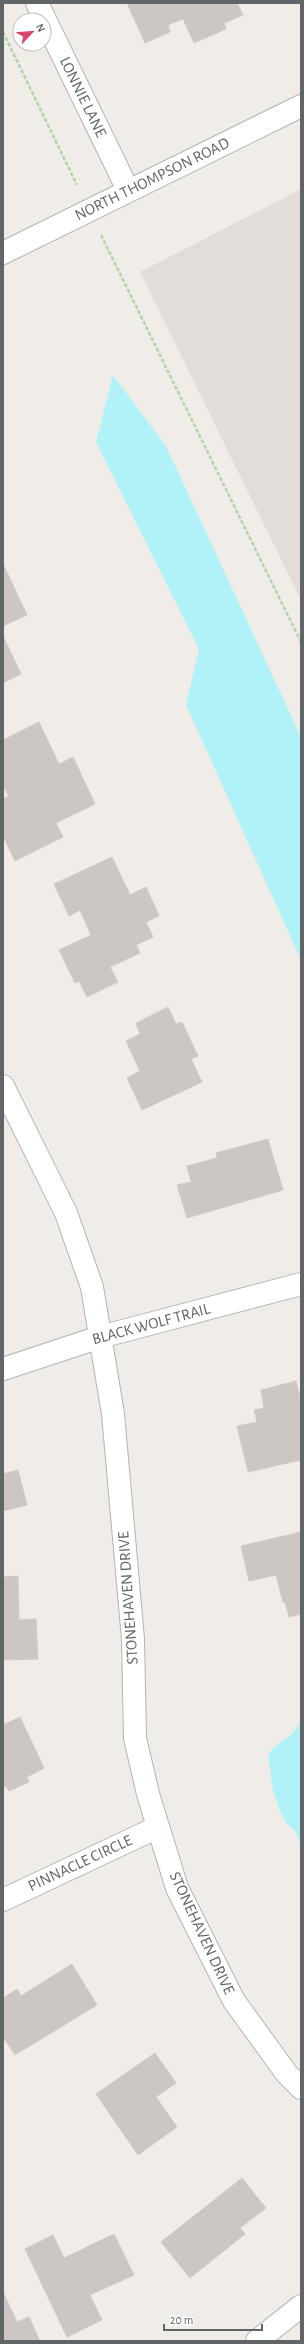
<svg xmlns="http://www.w3.org/2000/svg" width="304" height="2344" viewBox="0 0 304 2344" font-family="'Alegreya Sans',sans-serif">
<style>
.education{fill:#e3ddda}
.water{fill:#b1f2f8}
.building{fill:#ccc7c5;stroke:#d4cbc7}
.lines{fill:none;stroke-linecap:round;stroke-linejoin:round}
.minor-casing{stroke:#b1b5b6;stroke-width:24}
.tertiary-casing{stroke:#b1b5b6;stroke-width:24}
.path{stroke:#b0d6ac;stroke-width:2.5;stroke-dasharray:4 2;stroke-linecap:butt}
.minor{stroke:#fff;stroke-width:22}
.tertiary{stroke:#fff;stroke-width:22}
.labels{text-anchor:middle;dominant-baseline:central;stroke-width:3;stroke-linejoin:round;paint-order:stroke}
.street-label{font-size:16px;fill:#606567;stroke:#fff}
</style>
<rect width="100%" height="100%" fill="#f0ece8"/>
<path class="education" d="M301,189V600L140,272Z"/>
<path class="water" d="M113,375L166,446L301,737V960L186,705L199,649L96,442Z
M301,1721V1846L294,1829L288,1825L280,1812L273,1790L268,1755L274,1747L293,1733Z"/>
<path class="building" d="M127,3H237L243,15L224,23L226,29L194,43L183,19L168,25L170,32L145,43Z
M4,566L27,615L3,626V567Z
M3,636L21,674L3,683Z
M39,722L59,764L73,757L95,804L56,823L63,837L15,861L3,836V799L9,796L3,786V740Z
M112,857L130,895L146,887L159,916L146,922L153,937L136,945L140,953L110,967L118,982L87,997L79,981L75,983L59,950L91,935L80,910L69,916L54,884Z
M168,1007L176,1024L182,1022L198,1056L191,1059L202,1082L142,1110L127,1078L140,1071L126,1041L140,1034L136,1023Z
M268,1139L283,1190L187,1218L177,1185L191,1182L187,1166L217,1158L216,1153Z
M296,1381L301,1401V1460L248,1472L237,1426L257,1422L254,1410L264,1408L261,1390Z
M18,1470L27,1505L3,1511V1474Z
M301,1532V1614L289,1617L285,1602H283L276,1575L249,1581L241,1546Z
M18,1576L19,1620L36,1619L38,1659L3,1660V1577Z
M20,1717L44,1768L27,1777L29,1782L9,1791L6,1786L3,1787V1725Z
M72,1964L97,2005L15,2055L3,2037V1998L17,1989L21,1996Z
M155,2053L176,2083L156,2097L177,2127L138,2155L96,2094Z
M242,2178L266,2208L240,2228L245,2234L190,2278L161,2242Z
M114,2234L134,2275L90,2295L102,2320L67,2337L25,2249L53,2235L64,2258Z
M3,2292L17,2322L29,2317L40,2341H3Z"/>
<g class="lines">
<g class="minor-casing">
<path id="minor" d="M37,3L128,190
M3,1086L66,1213L92,1287L113,1414L133,1639L135,1738L148,1794L177,1888L234,2001L287,2074L301,2088
M3,1369L100,1337L301,1284
M3,1900L158,1827
M257,2341L301,2306"/>
</g>
<g class="tertiary-casing">
<path id="tertiary" d="M3,253L301,106"/>
</g>
<path class="path" d="M3,32L77,185
M101,235L301,642"/>
<use href="#minor" class="minor"/>
<use href="#tertiary" class="tertiary"/>
</g>
<g class="labels">
<g class="street-label">
<text transform="translate(83 97) rotate(64)">LONNIE LANE</text>
<text transform="translate(152 179) rotate(-26)">NORTH THOMPSON ROAD</text>
<text transform="translate(151 1324) rotate(-15)">BLACK WOLF TRAIL</text>
<text transform="translate(128 1598) rotate(-94)">STONEHAVEN DRIVE</text>
<text transform="translate(80 1863) rotate(-25)">PINNACLE CIRCLE</text>
<text transform="translate(202 1933) rotate(65)">STONEHAVEN DRIVE</text>
</g>
</g>
<rect width="304" height="2344" fill="none" stroke="#606567" stroke-width="8"/>
<g transform="translate(32 32) rotate(64)"><circle r="19" fill="#ffffff" stroke="#bfc1c2"/>
<path d="M0-3L7 15L0 10L-7 15Z" fill="#da446e"/>
<text y="-6" font-size="11" font-weight="bold" text-anchor="middle" fill="#606567">N</text>
</g>
<path d="M164 2324v6h98v-6" fill="none" stroke="#606567" stroke-width="2"/>
<text x="170" y="2324" font-size="12" fill="#606567" stroke="#ffffff" stroke-width="3" paint-order="stroke">20 m</text>
</svg>
